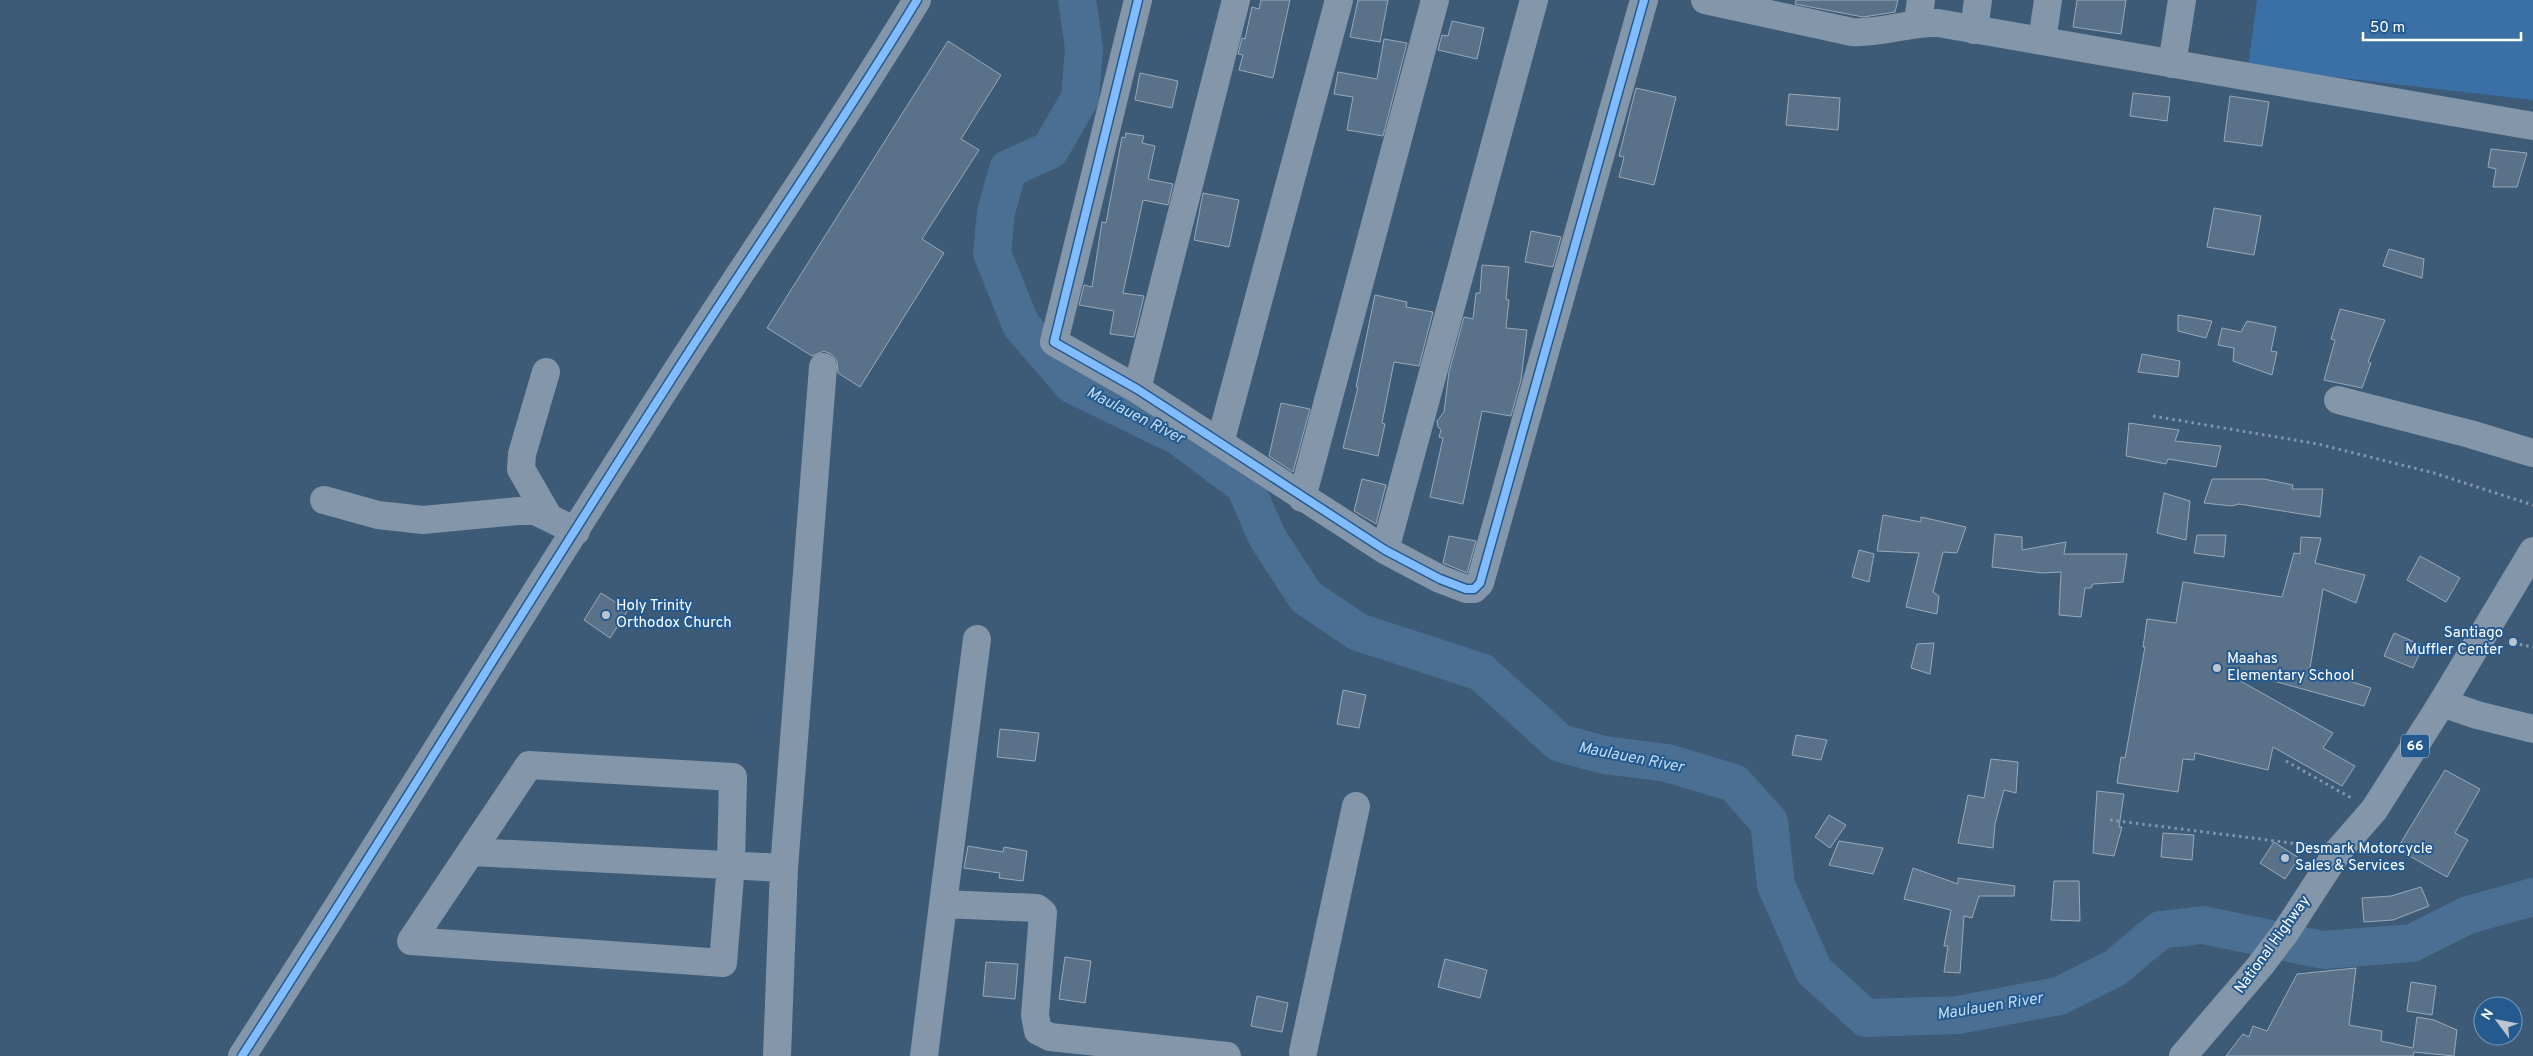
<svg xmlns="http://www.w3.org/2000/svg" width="2533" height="1056" viewBox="0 0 2533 1056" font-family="Overpass,sans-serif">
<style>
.green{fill:#3a70a5}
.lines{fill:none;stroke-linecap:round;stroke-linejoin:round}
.river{stroke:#4b6f93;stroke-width:38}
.building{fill:#5a7289;stroke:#99a9b9}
.path{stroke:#8497aa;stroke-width:3;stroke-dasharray:2.5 4;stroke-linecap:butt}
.minor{stroke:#8497aa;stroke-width:28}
.major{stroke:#8496a9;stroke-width:28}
.cycleway-casing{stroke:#255a8f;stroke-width:11}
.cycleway{stroke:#80bcff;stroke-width:8}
.poi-dot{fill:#bbc5cf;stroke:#255a8f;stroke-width:2}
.labels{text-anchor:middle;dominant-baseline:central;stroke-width:4;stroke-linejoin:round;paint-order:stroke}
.shield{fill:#255a8f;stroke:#becedd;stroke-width:1}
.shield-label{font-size:14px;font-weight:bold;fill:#fff}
.poi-label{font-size:15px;fill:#fff;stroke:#255a8f;text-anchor:start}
.street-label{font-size:15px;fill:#fff;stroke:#255a8f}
.water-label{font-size:16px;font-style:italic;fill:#c1dbf2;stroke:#255a8f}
</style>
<rect width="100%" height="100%" fill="#3d5a77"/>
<path class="green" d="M2257,0H2533V100L2248,67Z"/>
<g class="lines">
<path class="river" d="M1077,0L1084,48L1080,98L1050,150L1008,169L996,212L992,253L1021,325L1073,385L1180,437L1245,486L1267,537L1306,597L1358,632L1481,672L1560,743L1604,755L1667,763L1734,783L1769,822L1776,885L1814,971L1866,1018L1958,1015L2059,996L2115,968L2160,930L2203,925L2323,950L2412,943L2468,915L2533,897"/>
</g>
<path class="building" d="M1261,0H1290L1273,78L1239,70L1243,55L1238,54L1242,38L1245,39L1252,7L1259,9Z
M1358,0H1388L1380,42L1350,37Z
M1796,0H1898L1895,12L1863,17L1795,4Z
M2077,0H2126L2121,34L2073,27Z
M1452,21L1484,28L1477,59L1438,50L1442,35L1448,36Z
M1384,39L1407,43L1383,136L1347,130L1353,97L1334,94L1338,72L1377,79Z
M948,41L1001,75L961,139L979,150L922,239L944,253L860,387L838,373L837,361L831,354L824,351L812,356L767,328Z
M1140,73L1178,81L1172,108L1135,100Z
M1636,88L1676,97L1654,185L1619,177L1624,157L1619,156Z
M2133,93L2170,97L2167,121L2130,116Z
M1789,94L1840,98L1838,130L1786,125Z
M2230,96L2269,102L2262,146L2224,141Z
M1126,133L1144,136L1142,143L1155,146L1148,179L1173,184L1168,205L1143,200L1123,293L1144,296L1134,337L1110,334L1114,311L1079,305L1084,285L1092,287L1102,222L1106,223L1122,137L1125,138Z
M2491,149L2527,153L2517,187H2493L2496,169L2488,167Z
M1203,193L1239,200L1229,247L1194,240Z
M2214,208L2261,216L2254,255L2207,247Z
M1531,231L1561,237L1553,267L1525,262Z
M2389,249L2424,259L2422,278L2383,266Z
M1482,265L1509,267L1506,299L1509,300L1506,328L1527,330L1521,380L1511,416L1482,411L1463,504L1430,497L1443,438L1439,437L1441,430L1438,427L1437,421L1444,412L1449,372L1464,317L1473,319L1476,293H1480Z
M1375,295L1407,302L1406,307L1433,312L1419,366L1394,362L1382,423L1385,424L1378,456L1343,448L1358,387H1356Z
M2340,309L2385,320L2368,362L2371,363L2362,388L2324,380L2335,340L2331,339Z
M2178,315L2212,321L2206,338L2178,331Z
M2247,321L2276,327L2271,351L2277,352L2272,375L2233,361L2234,348L2218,345L2222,328L2241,332Z
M2142,354L2180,361L2178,377L2138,372Z
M1281,403L1310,409L1293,472L1269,456Z
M2129,423L2179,430L2175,441L2221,446L2216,467L2168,459L2166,464L2126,456Z
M1362,479L1386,485L1376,524L1354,511Z
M2212,479H2264L2293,485L2292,489H2323L2320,517L2239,504L2232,506L2204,503Z
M2164,493L2190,501L2186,540L2157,533Z
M1883,515L1921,522V517L1966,527L1957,553L1943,552L1933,592L1939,596L1937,614L1906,607L1919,553L1877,551Z
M1995,534L2022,537V550L2066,542L2064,554H2127L2123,582L2093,584L2091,588H2085L2081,617L2059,615L2061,572L2042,573L1992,567Z
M2197,535H2226L2224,557L2194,553Z
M1449,536L1476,541L1467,573L1443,563Z
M2301,537L2321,538L2315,563L2365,575L2356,603L2323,589L2310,668L2371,688L2364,706L2230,669L2228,674L2333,733L2323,748L2355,766L2342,786L2273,747L2268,770L2195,753L2194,760L2183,759L2178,792L2117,783L2121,757L2125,758L2145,647H2143L2147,619L2176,623L2183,582L2282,597L2294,553L2300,554Z
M1859,550L1874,554L1869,582L1852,577Z
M2420,556L2460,578L2446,602L2407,580Z
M601,593L628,610L610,638L584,620Z
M2394,633L2423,646L2413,668L2384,656Z
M1934,643L1930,674L1911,668L1917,644Z
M1343,690L1366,695L1359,728L1337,724Z
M1000,729L1039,733L1035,761L997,757Z
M1796,735L1827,740L1821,760L1792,755Z
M1991,759L2018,762L2016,793L2004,790L1995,824L1993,848L1958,843L1968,795L1984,798Z
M2445,770L2480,789L2455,833L2468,840L2447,877L2397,849Z
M2097,791L2124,794L2119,827H2122L2114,856L2093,853Z
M1829,815L1846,825L1830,848L1815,837Z
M2163,833L2194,835L2192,860L2161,857Z
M1839,841L1883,848L1873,874L1829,865Z
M2274,842L2299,858L2285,879L2260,863Z
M968,846L1003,852L1004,847L1027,851L1023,881L999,878L1000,873L964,868Z
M1913,868L1958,884V878L2015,886L2014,896H1979L1972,918L1964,916L1960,973L1944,972L1948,946H1944L1951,910L1904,899Z
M2054,881H2079L2080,921L2051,920Z
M2421,887L2429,906L2393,920L2364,922L2362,898L2391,896Z
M1065,957L1091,961L1085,1003L1059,999Z
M1445,959L1487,970L1480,998L1438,987Z
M986,962L1018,964L1015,999L983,996Z
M2356,968L2349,1025L2382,1031L2381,1041L2413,1048L2417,1017L2434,1020L2457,1030L2454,1056L2414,1052L2413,1056H2226L2243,1034L2249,1037L2253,1026L2267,1031L2297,974Z
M2411,982L2436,986L2432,1015L2407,1011Z
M1257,996L1288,1003L1282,1032L1251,1026Z"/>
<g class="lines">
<path class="path" d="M2153,416L2318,444L2434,473L2533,505
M2507,642L2533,647
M2286,761L2353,799
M2110,820L2315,846"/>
<path class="minor" d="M1138,0L1054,342L1137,389L1385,550L1440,579L1466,589H1474L1480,583L1644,0
M1705,0L1852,32C1882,34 1908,22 1938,23L2533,126
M1918,22L1921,0
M1974,30L1978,0
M2042,41L2048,0
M2172,64L2182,0
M546,372L522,454L521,469L548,516
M1137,389L1236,0
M2338,400L2470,434L2533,453
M1220,443L1339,0
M1302,498L1435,0
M324,500L378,515L423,520L518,511H535L576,531
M1385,550L1534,0
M977,639L943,904L1037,908L1043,913L1035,1015L1038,1031L1050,1037L1227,1056
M2442,703L2477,715L2533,729
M529,765L733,777L731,864L723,963L411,941Z
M472,852L784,868
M1303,1052L1356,806
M242,1056C386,834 524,608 667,386C749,257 838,131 917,0
M777,1056L784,868L823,367
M924,1056L943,904"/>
<path class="major" d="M2183,1056L2260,966L2285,933L2339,850L2374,810L2442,703L2533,551"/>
<g class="cycleway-casing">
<path id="cycleway" d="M1138,0L1054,342L1137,389L1385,550L1440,579L1466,589H1474L1480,583L1644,0
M242,1056C386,834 524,608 667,386C749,257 838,131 917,0"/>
</g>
<use href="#cycleway" class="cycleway"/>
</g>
<g class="poi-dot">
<circle cx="606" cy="615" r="5"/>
<circle cx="2513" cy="642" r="5"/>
<circle cx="2217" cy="668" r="5"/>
<circle cx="2285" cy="858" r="5"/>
</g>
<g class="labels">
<rect class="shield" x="2401" y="734.5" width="28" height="23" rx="4"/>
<g class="shield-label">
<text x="2415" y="746">66</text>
</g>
<g class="poi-label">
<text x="616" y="606">Holy Trinity<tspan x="616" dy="17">Orthodox Church</tspan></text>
<text x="2503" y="633" text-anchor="end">Santiago<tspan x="2503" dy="17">Muffler Center</tspan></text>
<text x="2227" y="659">Maahas<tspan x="2227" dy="17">Elementary School</tspan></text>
<text x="2295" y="849">Desmark Motorcycle<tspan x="2295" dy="17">Sales &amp; Services</tspan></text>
</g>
<g class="street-label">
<text transform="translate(2273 945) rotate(-54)">National Highway</text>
</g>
<g class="water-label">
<text transform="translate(1135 416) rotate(27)">Maulauen River</text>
<text transform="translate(1631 758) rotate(11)">Maulauen River</text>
<text transform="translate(1990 1007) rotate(-9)">Maulauen River</text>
</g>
</g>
<g transform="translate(2498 1021) rotate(302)"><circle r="24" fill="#255a8f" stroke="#7c9cbc"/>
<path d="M0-4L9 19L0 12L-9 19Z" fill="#bbc5cf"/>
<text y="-8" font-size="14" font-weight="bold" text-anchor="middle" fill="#ffffff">N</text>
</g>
<path d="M2363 32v8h158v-8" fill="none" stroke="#ffffff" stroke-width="2.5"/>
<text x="2370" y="32" font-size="15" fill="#ffffff" stroke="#255a8f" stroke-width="4" paint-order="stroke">50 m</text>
</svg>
